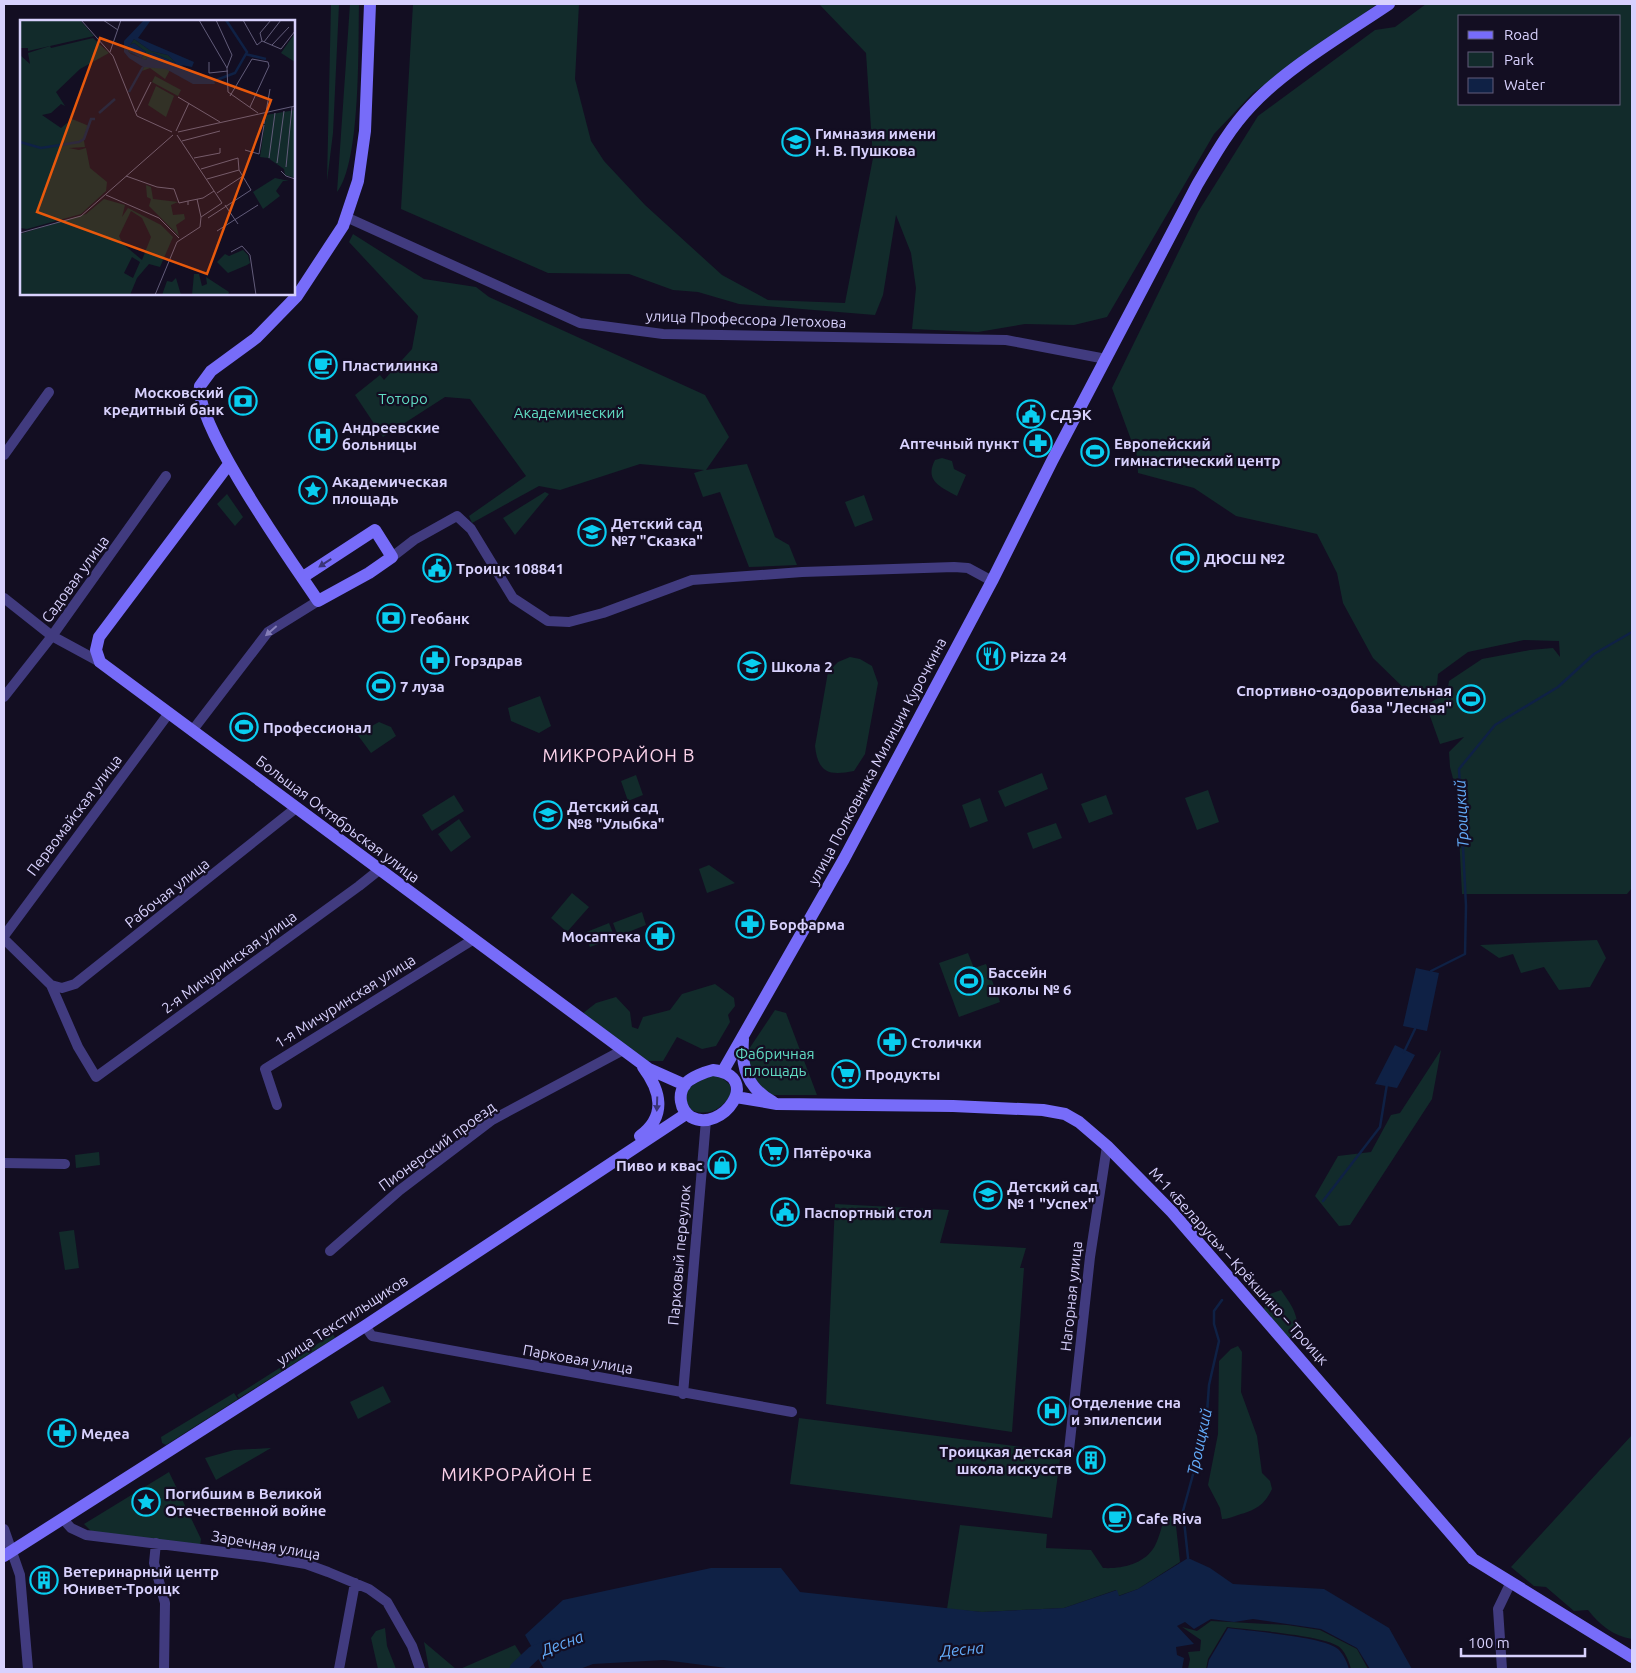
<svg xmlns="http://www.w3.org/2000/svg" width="1636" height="1673" viewBox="0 0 1636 1673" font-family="Ubuntu,sans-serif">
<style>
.green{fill:#122b2b;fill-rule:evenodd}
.water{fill:#0f2145}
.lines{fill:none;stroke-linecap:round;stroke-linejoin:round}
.stream{stroke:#0f2145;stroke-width:2.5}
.river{stroke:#0f2145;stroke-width:15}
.street{stroke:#413b7f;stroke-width:10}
.secondary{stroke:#776cf9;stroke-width:12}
.oneway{fill:#3b3478}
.oneway2{fill:#857eb8}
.labels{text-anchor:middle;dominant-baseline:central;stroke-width:4.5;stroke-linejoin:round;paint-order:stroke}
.poi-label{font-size:15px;font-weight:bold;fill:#d8d1fd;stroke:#130e22;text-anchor:start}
.street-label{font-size:15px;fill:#d8d1fd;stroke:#130e22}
.park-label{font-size:15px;fill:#60dac2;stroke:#130e22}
.water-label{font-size:16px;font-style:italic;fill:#63abf9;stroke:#130e22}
.quarter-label{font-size:18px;letter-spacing:1px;fill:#fdd3eb;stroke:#130e22}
.inset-river{fill:none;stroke:#0f2145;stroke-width:2.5}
.inset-road{fill:none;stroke:#625c7a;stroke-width:1}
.view{fill:#e8590c;fill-opacity:0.15;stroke:#e8590c;stroke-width:2.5}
.inset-edge{fill:none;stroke:#d8d1fd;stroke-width:2.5}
</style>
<rect width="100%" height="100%" fill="#130e22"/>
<path class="green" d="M331,4H339L333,133L327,181Z
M350,4H359C358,45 361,162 337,192Z
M413,4H579L575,79L591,141L604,161L645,205L722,275L768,300L845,303L873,158L866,53L819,4H1377L1253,93L1214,134L1107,317L1074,325L1025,324L978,332L912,329L916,288L911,253L896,215L883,295L875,315L739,304L698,292L673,290L629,274L548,273L401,209Z
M1426,4H1632V888L1627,894H1462L1457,794L1450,767L1449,752L1464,737L1440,744L1426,705L1447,693L1449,681L1482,659L1530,650L1553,648L1560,657L1559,641L1524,640L1468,652L1438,674L1437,685L1413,697L1373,658L1343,603L1337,573L1317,534L1236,516L1194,488L1138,473L1137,456L1112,388L1198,212L1258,116L1375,30L1395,27ZM1460,16H1620V104H1460Z
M353,234L424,279L476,287L489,297L705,395L729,437L706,470L747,464L775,537L789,545L797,565L749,567L720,492L703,497L694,473L704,470L640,464L560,490L539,486L472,523L469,516L526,476L470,399L445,397L383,437L355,395L380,375L384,380L412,349L418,316L349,242Z
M942,458L952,461L954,469L966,475L957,496C941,487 924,481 935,460Z
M545,492L549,494L515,535L503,518Z
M227,494L243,517L235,526L217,504Z
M864,495L873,520L855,527L845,502Z
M850,657L860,659L872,666L878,683L865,754L854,771C829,776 818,773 815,746L828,672L838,662Z
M540,696L551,726L539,733L511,721L508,708Z
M379,722L391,727L396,736L371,753L357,734Z
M1042,773L1048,789L1005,807L998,791Z
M636,775L643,795L628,801L621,781Z
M1208,790L1219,822L1197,830L1185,798Z
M454,795L464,811L432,831L422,815Z
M1106,795L1113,814L1089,823L1081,804Z
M980,798L988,821L970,828L962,805Z
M459,819L471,837L451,852L438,834Z
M1056,823L1062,838L1033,849L1027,833Z
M709,865L735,883L707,893L699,869Z
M572,893L589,907L567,932L551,918Z
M642,912L646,925L618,936L613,923Z
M609,923L615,938L590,947L584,933Z
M1597,940L1606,958L1590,987L1559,990L1544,967L1521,973L1513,954L1499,958L1480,945Z
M968,953L974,968L986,964L1000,1002L959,1017L939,963Z
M715,984L734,998L735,1006L728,1015L730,1022L716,1046L702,1049L677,1037L663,1061H645L582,1014L596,1003L616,997L630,1012L632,1027L638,1029L643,1017L670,1010L682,994Z
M775,1010L786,1013L817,1095H768L755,1083L747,1052Z
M1441,1050L1432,1099L1350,1225L1339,1226L1315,1196L1338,1156L1371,1152L1391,1115L1400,1113Z
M713,1075L720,1076L730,1085L731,1095C721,1109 710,1116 693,1111C673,1091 697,1082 713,1075Z
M99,1152L100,1165L76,1168L75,1155Z
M835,1204L949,1210L940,1243L1026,1248L1020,1268H1024L1012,1432L826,1404Z
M74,1230L79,1268L65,1270L59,1232Z
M1281,1290C1290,1303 1296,1310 1298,1327L1289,1339L1263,1311L1270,1294Z
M333,1334L335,1338L239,1398L237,1395Z
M1238,1346L1242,1352L1241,1392L1257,1436L1262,1473L1270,1481L1272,1489C1264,1506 1255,1510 1238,1515C1232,1517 1228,1519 1222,1519L1220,1508L1208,1485L1218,1434L1219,1361L1231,1349Z
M383,1386L391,1402L358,1419L350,1402Z
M234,1393L238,1399L166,1445L162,1443L161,1437Z
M799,1418L1061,1452L1052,1518L790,1484Z
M1632,1435V1639C1613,1636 1600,1625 1588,1610L1574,1611L1546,1587L1534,1586L1511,1567Z
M271,1448L216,1480L205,1458L234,1450Z
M169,1472L201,1539L200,1547L93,1533L84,1524Z
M1165,1515L1175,1517L1180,1562L1138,1589L1118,1596L1116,1590L1064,1608L982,1612L947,1609L960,1525L1047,1534L1046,1548L1091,1550L1103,1568C1120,1569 1142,1565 1153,1549C1159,1540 1162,1525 1165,1515Z
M1211,1621L1287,1625L1320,1630L1357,1649L1368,1669H1351C1349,1661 1345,1651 1338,1646C1321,1635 1251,1630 1227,1627L1208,1659L1206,1669H1188L1190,1659L1188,1652L1200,1651L1201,1640L1182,1627L1197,1631Z
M385,1628L387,1646L396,1669H378L371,1638L376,1631Z
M424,1642L456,1669H429Z
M515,1645L530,1669H460Z"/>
<path class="water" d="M1416,968L1439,973L1427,1031L1403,1026Z
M1395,1045L1415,1055L1397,1088L1375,1084Z
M1188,1558L1210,1568L1233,1584L1324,1589L1389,1628L1412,1669H1370L1357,1648L1321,1629L1253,1619L1234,1622L1211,1619L1194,1629L1185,1622L1177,1626L1194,1644L1176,1647L1177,1655L1184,1658L1182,1669H734L664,1660L593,1664L580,1669H544L525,1635L563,1600L711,1568H781L800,1592L982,1612L1064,1608L1117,1590L1119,1596L1138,1589Z
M1228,1628C1249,1631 1326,1637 1338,1649C1344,1655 1347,1662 1349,1669H1207L1209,1660Z"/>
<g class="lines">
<path class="stream" d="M1431,971L1465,954L1466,906L1459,769L1495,725L1558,687L1594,654L1632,632
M1404,1052L1415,1029
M1323,1201L1380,1127L1387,1084
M1188,1558L1183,1511L1206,1427L1209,1385L1219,1341L1214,1324V1311L1222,1300"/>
<path class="river" d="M517,1669L534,1653L553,1646"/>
<path class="street" d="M346,217L580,323L663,334L1006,340L1106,359
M4,455L49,392
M392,557L414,540L457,516L471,529L513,598L548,621L569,622L603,613L692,580L802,572L954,567L968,568L992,581
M4,598L52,636L100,662
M4,697L52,636L166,476
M192,731L268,632L318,601
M4,936L169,713
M4,939L51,985L78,1047L96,1077L359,886L379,870
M51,985L62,988L75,984L296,808
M277,1105L265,1069L474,939
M4,1163L65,1164
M330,1251L400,1190L492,1120L623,1050
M365,1326L372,1336L792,1412
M683,1394L706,1120
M1069,1450L1090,1257L1107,1146
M63,1519L71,1528L86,1535L265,1557L306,1564L328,1572L369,1589L387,1602L412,1646L420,1669
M4,1529L20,1575L28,1669
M156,1543L154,1563L165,1603L164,1669
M339,1669L355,1583
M1502,1669L1498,1609L1511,1582"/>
<path class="secondary" d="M229,464L99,637L96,650L100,662L649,1069L685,1085
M303,577L375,530L392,557L369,573L318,601C292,562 195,426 200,386L211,371L256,338L297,296L343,226L358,181L365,131L370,4
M743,1039C741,1067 747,1088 773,1102
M713,1070C764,1076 722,1134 691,1117C680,1110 677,1094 686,1083C692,1077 705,1072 713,1070Z
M723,1071L844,859L992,581L1052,461L1197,185C1213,158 1229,129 1251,106C1285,69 1346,33 1389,4
M736,1097L777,1104L953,1106L1043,1110L1065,1114L1079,1122L1107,1146L1172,1212L1473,1559L1632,1657
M640,1136C667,1116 661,1091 643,1067
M4,1556L365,1326L686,1114"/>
</g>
<defs><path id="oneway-solid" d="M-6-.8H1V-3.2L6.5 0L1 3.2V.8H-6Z" transform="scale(1.25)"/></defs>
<g class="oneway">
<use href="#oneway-solid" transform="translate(325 563) rotate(147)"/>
<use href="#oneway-solid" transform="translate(657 1104) rotate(92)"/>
</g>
<use class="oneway2" href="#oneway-solid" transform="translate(271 631) rotate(139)"/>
<defs>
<g id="school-ring" transform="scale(1.4375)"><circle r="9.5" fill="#130e22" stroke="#09cdf0" stroke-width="1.5"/><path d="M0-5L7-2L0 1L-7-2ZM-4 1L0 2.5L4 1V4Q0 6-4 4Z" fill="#09cdf0"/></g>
<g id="cafe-ring" transform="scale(1.4375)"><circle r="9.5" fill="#130e22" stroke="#09cdf0" stroke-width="1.5"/><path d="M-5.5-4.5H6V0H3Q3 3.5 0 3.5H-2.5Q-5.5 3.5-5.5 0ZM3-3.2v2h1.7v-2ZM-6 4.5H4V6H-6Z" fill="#09cdf0"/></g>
<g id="bank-ring" transform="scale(1.4375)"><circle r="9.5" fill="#130e22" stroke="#09cdf0" stroke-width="1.5"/><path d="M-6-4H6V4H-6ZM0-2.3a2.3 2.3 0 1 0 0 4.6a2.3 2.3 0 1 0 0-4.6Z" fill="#09cdf0"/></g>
<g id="civic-ring" transform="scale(1.4375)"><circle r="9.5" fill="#130e22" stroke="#09cdf0" stroke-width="1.5"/><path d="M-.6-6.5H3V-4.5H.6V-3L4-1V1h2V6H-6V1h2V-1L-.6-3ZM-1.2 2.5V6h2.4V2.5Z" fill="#09cdf0"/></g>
<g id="hospital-ring" transform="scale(1.4375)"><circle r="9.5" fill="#130e22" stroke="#09cdf0" stroke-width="1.5"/><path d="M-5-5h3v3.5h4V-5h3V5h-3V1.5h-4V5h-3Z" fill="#09cdf0"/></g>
<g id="pharmacy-ring" transform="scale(1.4375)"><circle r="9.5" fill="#130e22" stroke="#09cdf0" stroke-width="1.5"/><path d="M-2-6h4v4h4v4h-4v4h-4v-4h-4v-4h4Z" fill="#09cdf0"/></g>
<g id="stadium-ring" transform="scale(1.4375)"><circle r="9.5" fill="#130e22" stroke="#09cdf0" stroke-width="1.5"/><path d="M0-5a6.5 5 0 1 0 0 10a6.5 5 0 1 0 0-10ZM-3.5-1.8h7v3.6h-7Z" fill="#09cdf0"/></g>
<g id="sight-ring" transform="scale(1.4375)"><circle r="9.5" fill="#130e22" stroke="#09cdf0" stroke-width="1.5"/><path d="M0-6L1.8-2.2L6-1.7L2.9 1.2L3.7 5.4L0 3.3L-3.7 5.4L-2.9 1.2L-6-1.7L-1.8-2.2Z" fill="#09cdf0"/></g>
<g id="restaurant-ring" transform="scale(1.4375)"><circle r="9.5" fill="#130e22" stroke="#09cdf0" stroke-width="1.5"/><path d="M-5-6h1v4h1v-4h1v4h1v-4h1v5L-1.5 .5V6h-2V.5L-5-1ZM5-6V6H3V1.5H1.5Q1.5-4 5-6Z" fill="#09cdf0"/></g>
<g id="supermarket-ring" transform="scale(1.4375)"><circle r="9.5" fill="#130e22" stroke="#09cdf0" stroke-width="1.5"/><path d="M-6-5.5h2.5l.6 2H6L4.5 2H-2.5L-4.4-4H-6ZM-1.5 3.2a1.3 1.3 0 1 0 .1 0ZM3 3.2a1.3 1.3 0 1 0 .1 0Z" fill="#09cdf0"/></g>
<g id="shop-ring" transform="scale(1.4375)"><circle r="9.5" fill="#130e22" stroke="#09cdf0" stroke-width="1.5"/><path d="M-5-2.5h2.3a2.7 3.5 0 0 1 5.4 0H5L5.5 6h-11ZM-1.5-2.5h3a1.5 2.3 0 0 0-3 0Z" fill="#09cdf0"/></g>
<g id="building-ring" transform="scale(1.4375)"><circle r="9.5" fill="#130e22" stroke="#09cdf0" stroke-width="1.5"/><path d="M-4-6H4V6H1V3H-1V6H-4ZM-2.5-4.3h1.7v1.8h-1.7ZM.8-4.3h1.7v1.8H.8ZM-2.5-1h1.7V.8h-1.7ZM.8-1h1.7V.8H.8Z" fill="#09cdf0"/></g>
</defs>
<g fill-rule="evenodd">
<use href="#school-ring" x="796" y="142"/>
<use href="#cafe-ring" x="323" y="365"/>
<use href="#bank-ring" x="243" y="401"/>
<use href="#civic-ring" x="1031" y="414"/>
<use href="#hospital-ring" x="323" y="436"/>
<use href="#pharmacy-ring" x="1038" y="443"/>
<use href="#stadium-ring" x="1095" y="452"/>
<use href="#sight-ring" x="313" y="490"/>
<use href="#school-ring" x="592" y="532"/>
<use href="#stadium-ring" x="1185" y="558"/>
<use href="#civic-ring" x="437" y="568"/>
<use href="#bank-ring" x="391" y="618"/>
<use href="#restaurant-ring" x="991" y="656"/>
<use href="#pharmacy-ring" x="435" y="660"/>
<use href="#school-ring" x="752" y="666"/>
<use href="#stadium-ring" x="381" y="686"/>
<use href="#stadium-ring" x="1471" y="699"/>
<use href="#stadium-ring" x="244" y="727"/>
<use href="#school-ring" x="548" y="815"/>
<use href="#pharmacy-ring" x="750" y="924"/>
<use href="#pharmacy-ring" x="660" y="936"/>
<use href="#stadium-ring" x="969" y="981"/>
<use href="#pharmacy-ring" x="892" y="1042"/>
<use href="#supermarket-ring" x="846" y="1074"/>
<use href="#supermarket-ring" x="774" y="1152"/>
<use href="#shop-ring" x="722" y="1165"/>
<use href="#school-ring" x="988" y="1195"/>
<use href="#civic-ring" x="785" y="1212"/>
<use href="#hospital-ring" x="1052" y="1411"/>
<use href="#pharmacy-ring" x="62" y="1433"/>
<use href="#building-ring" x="1091" y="1460"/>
<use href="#sight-ring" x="146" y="1502"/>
<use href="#cafe-ring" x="1117" y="1518"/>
<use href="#building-ring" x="44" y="1580"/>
</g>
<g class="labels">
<g class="poi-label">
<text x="815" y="133">Гимназия имени<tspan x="815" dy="17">Н. В. Пушкова</tspan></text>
<text x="342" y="365">Пластилинка</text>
<text x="224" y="392" text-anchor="end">Московский<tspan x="224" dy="17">кредитный банк</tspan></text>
<text x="1050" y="414">СДЭК</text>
<text x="342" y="427">Андреевские<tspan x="342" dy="17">больницы</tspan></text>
<text x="1019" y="443" text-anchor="end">Аптечный пункт</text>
<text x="1114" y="443">Европейский<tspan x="1114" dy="17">гимнастический центр</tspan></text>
<text x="332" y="481">Академическая<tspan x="332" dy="17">площадь</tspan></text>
<text x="611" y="523">Детский сад<tspan x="611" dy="17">№7 "Сказка"</tspan></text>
<text x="1204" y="558">ДЮСШ №2</text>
<text x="456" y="568">Троицк 108841</text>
<text x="410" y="618">Геобанк</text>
<text x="1010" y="656">Pizza 24</text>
<text x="454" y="660">Горздрав</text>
<text x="771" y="666">Школа 2</text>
<text x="400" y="686">7 луза</text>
<text x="1452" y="690" text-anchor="end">Спортивно-оздоровительная<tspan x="1452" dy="17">база "Лесная"</tspan></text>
<text x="263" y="727">Профессионал</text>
<text x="567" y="806">Детский сад<tspan x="567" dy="17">№8 "Улыбка"</tspan></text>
<text x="769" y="924">Борфарма</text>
<text x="641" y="936" text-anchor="end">Мосаптека</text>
<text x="988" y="972">Бассейн<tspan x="988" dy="17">школы № 6</tspan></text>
<text x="911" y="1042">Столички</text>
<text x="865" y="1074">Продукты</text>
<text x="793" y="1152">Пятёрочка</text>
<text x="703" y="1165" text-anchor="end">Пиво и квас</text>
<text x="1007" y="1186">Детский сад<tspan x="1007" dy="17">№ 1 "Успех"</tspan></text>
<text x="804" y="1212">Паспортный стол</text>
<text x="1071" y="1402">Отделение сна<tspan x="1071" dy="17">и эпилепсии</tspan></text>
<text x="81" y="1433">Медеа</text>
<text x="1072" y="1451" text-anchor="end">Троицкая детская<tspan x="1072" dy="17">школа искусств</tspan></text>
<text x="165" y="1493">Погибшим в Великой<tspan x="165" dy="17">Отечественной войне</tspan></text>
<text x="1136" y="1518">Cafe Riva</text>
<text x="63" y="1571">Ветеринарный центр<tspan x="63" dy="17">Юнивет-Троицк</tspan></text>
</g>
<g class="street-label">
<text transform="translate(746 319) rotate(2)">улица Профессора Летохова</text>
<text transform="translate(75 579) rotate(-54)">Садовая улица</text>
<text transform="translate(877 761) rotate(-62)">улица Полковника Милиции Курочкина</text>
<text transform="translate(74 815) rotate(-53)">Первомайская улица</text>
<text transform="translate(338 819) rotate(37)">Большая Октябрьская улица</text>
<text transform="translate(167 893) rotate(-38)">Рабочая улица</text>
<text transform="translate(229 962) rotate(-36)">2-я Мичуринская улица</text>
<text transform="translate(345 1001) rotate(-32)">1-я Мичуринская улица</text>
<text transform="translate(437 1146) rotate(-36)">Пионерский проезд</text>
<text transform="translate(679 1255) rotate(-85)">Парковый переулок</text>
<text transform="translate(1239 1266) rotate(48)">М-1 «Беларусь» – Крёкшино – Троицк</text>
<text transform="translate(1071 1296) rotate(-84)">Нагорная улица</text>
<text transform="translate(342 1320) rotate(-33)">улица Текстильщиков</text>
<text transform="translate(578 1359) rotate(10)">Парковая улица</text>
<text transform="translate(266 1545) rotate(10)">Заречная улица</text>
</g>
<g class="park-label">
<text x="403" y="398">Тоторо</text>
<text x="569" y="412">Академический</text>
<text x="775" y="1053">Фабричная<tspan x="775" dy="17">площадь</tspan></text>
</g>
<g class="water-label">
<text transform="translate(1461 814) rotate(-93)">Троицкий</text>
<text transform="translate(1199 1442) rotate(-78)">Троицкий</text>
<text transform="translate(562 1643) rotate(-20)">Десна</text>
<text transform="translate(962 1649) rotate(-5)">Десна</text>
</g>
<g class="quarter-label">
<text x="619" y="755">МИКРОРАЙОН В</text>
<text x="517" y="1474">МИКРОРАЙОН Е</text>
</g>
</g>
<g transform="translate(20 20)">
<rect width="275" height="275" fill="#130e22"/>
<path d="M0,0H60L74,16L30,26L31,28L73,18L89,33L60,49L36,72L45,86L41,84L31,93L22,95L41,108L52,99L69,106L64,121L65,127L49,128L59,130L66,128L70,148L87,162L86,171L61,194L7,209L0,208V35L10,44L8,33L30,26L8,31V28H0ZM275,13V42L261,33ZM114,19L131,31L148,35L156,43L133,33H129L126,40L123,39L112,34L108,31L109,26L111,33L121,38L126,32L114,23L110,25ZM129,45L137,46L150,50L145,59L130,48L122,51L124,47ZM135,56L161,70L158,76L132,62ZM136,66L154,76L146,97L128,85ZM275,90V158L265,155L264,149L248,138L240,137L246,95ZM255,158L269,161H263L256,171L260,176L243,189L233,172ZM126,165L131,167L133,179L158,182L151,185L153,195L164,194L165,199L156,205L159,216L129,186L131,179L127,177ZM84,179L105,185L102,197L108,188L141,205L153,217L140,247L129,244L117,258L110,275H0V214L66,194ZM111,191L122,198L131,217L122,240L103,224L99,216ZM112,237L120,242L113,258L104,253ZM223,230L228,235L230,243L227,245L208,253L197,242L205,234L209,236ZM174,254H179L182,266L187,264L186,257L209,272L208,275H172ZM156,258L161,275H142L147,261L152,262Z" fill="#122b2b" fill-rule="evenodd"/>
<path d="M124,0H131L118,18L174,42L172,47L161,45L181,56L193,58L195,64H173L146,49L123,47L109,38L104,32V21ZM114,19L131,31L148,35L156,43L133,33H129L126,40L111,34L108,31L109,26L110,32L121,38L126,32L114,23L110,25Z" fill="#0f2145" fill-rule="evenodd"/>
<path class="inset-river" d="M225,34L246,39M191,62L215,53L227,32L206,0M109,72L123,47M79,93L95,79M0,122L21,128L59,122L64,119L71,99H75"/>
<path class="inset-road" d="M61,0L93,36L117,96L152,112M83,0L98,10M179,0L207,48L208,72L238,93M196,0L212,35L207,48M223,0L237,25L242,21L261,29L275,11M242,21L240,13L251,0M244,22L261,0M252,25L269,7M90,32L101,0M189,42V53L208,51M210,76L232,39L248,42L249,46L230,87M158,77L200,102M116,92L131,62M244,104L250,69M156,111L169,83M158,112L275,86M162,121L200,111M225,130L239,134L244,105M174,138L200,133V128M249,138L255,93M257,143L264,91M266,147L272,87M181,149L218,138L219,150L231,170L188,198M261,151L266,156L275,159M106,156L137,167L154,169L159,183L168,181M187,159L219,150M197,173L223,156M86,175L139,198L159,218M177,179L181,197M168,185V181L183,178L194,171M205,185L218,204M197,211L238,185M0,213L61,196L153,115M211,232L222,226L230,235L236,275M135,275L157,222L180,207L181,197L202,183L157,115"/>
<path class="view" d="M80,18L251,80L187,254L17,192Z"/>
<rect width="275" height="275" class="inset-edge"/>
</g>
<rect width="1636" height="1673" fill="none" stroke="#d8d1fd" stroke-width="10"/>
<rect x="1458" y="15" width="162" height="90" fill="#130e22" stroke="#625c7a"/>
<rect x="1468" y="31" width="25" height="8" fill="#776cf9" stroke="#625c7a"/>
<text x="1504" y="40" font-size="15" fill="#d8d1fd">Road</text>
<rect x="1468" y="52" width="25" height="15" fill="#122b2b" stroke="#625c7a"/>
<text x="1504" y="65" font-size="15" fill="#d8d1fd">Park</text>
<rect x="1468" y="78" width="25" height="15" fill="#0f2145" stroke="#625c7a"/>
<text x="1504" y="90" font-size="15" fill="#d8d1fd">Water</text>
<path d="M1461 1648v8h124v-8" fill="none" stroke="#d8d1fd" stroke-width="2.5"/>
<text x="1468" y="1648" font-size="15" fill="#d8d1fd" stroke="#130e22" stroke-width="4" paint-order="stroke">100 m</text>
</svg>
